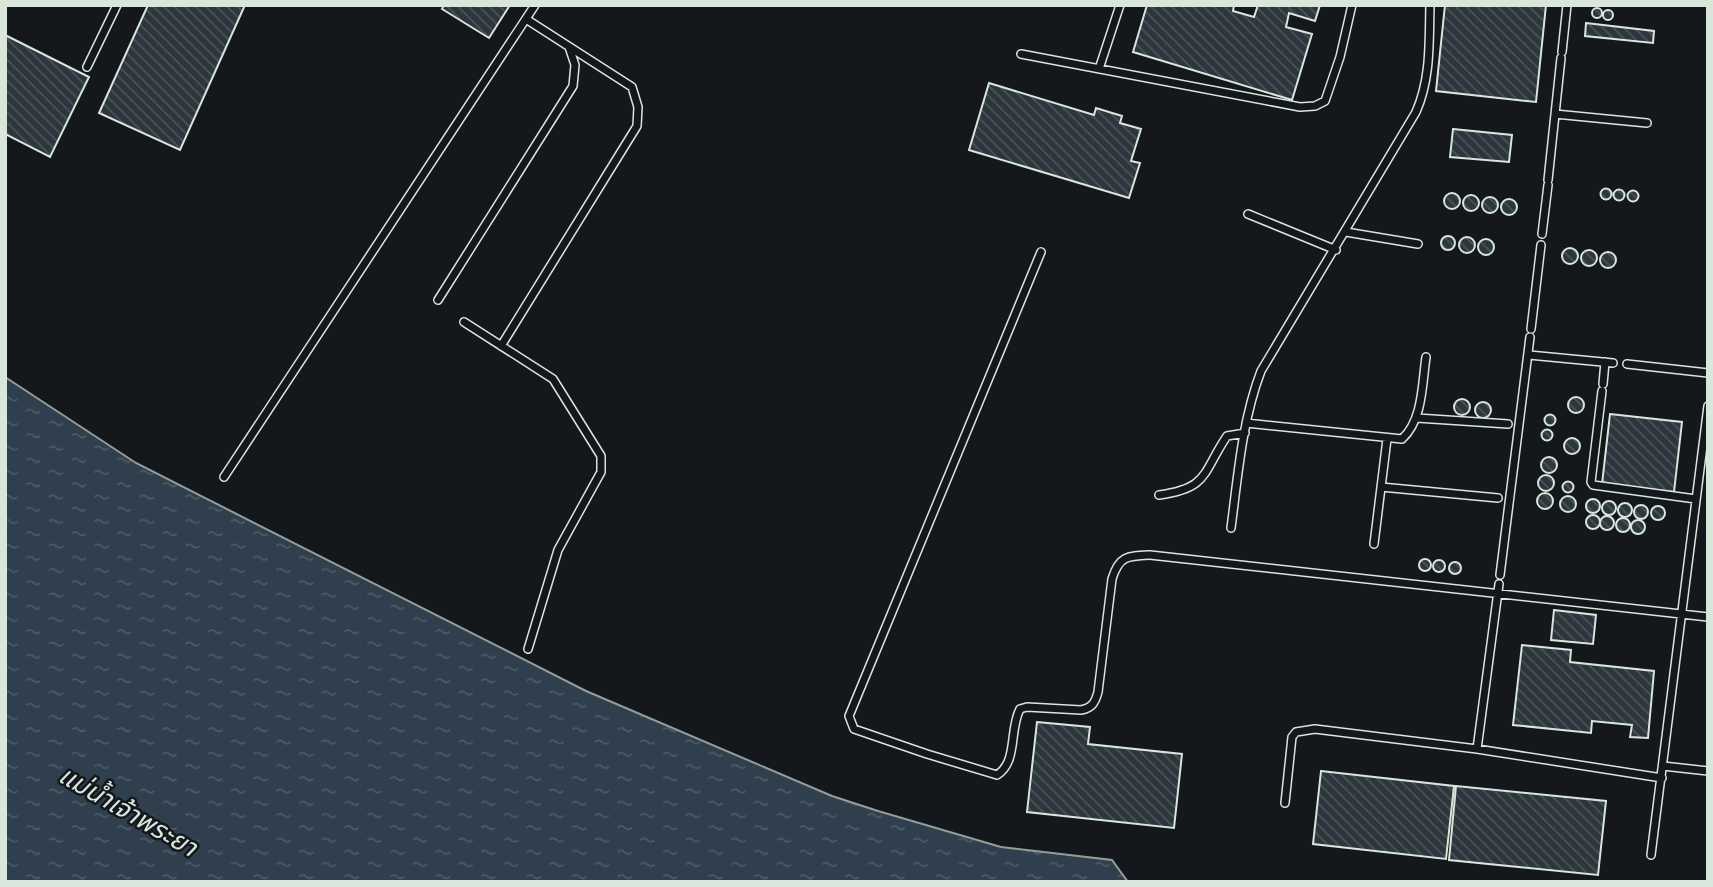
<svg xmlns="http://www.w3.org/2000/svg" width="1713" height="887" viewBox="0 0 1713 887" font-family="'Space Grotesk','Noto Sans Thai',sans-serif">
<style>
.water{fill:url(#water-ripples);stroke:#939e99;stroke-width:2}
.building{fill:url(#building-back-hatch);stroke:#d8e6dc;stroke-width:2}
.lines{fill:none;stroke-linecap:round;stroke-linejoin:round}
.service-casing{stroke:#d8e6dc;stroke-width:10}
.service{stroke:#14181c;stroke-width:7}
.labels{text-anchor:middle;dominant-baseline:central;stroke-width:5;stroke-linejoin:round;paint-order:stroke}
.water-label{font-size:26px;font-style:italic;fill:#d8e6dc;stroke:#14181c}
</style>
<defs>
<pattern id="water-ripples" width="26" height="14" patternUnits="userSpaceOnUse" patternTransform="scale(1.75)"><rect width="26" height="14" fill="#2f3f4d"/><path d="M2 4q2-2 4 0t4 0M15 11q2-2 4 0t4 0" fill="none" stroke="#4c5b66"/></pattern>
<pattern id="building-back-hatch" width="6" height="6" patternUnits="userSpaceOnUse" patternTransform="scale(1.75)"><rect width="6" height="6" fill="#2c363c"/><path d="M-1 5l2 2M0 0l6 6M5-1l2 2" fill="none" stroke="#4a5358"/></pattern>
</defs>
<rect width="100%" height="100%" fill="#14181c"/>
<path class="water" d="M5,377L136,463L586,691L832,796L878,811L1001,847L1112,860L1128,882H5Z"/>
<path class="building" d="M148,5H245L180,150L99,113Z
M444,5H510L489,38L442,9Z
M1147,5H1234L1233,11L1254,17L1258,5H1320L1315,21L1289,13L1286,27L1312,34L1292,100L1133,52Z
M1445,5H1546L1536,102L1436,91Z
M1592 13a5 5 0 1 1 10 0a5 5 0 1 1-10 0Z
M1603 15a5 5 0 1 1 10 0a5 5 0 1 1-10 0Z
M1586,23L1654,31L1653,43L1585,36Z
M5,35L89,77L50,157L5,134Z
M989,83L1094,115L1096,108L1122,116L1120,123L1141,129L1131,161L1140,163L1129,198L969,150Z
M1453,129L1512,135L1509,162L1450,157Z
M1600.5 194a5.5 5.5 0 1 1 11 0a5.5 5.5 0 1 1-11 0Z
M1613.5 195a5.5 5.5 0 1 1 11 0a5.5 5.5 0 1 1-11 0Z
M1627.5 196a5.5 5.5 0 1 1 11 0a5.5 5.5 0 1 1-11 0Z
M1444 201a8 8 0 1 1 16 0a8 8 0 1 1-16 0Z
M1463 203a8 8 0 1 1 16 0a8 8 0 1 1-16 0Z
M1482 205a8 8 0 1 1 16 0a8 8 0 1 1-16 0Z
M1501 207a8 8 0 1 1 16 0a8 8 0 1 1-16 0Z
M1441 243a7 7 0 1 1 14 0a7 7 0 1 1-14 0Z
M1459 245a8 8 0 1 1 16 0a8 8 0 1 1-16 0Z
M1478 247a8 8 0 1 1 16 0a8 8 0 1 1-16 0Z
M1562 256a8 8 0 1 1 16 0a8 8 0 1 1-16 0Z
M1581 258a8 8 0 1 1 16 0a8 8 0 1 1-16 0Z
M1600 260a8 8 0 1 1 16 0a8 8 0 1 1-16 0Z
M1568 405a8 8 0 1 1 16 0a8 8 0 1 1-16 0Z
M1454 407a8 8 0 1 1 16 0a8 8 0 1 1-16 0Z
M1475 410a8 8 0 1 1 16 0a8 8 0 1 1-16 0Z
M1610,414L1682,422L1674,492L1602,484Z
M1544.5 420a5.5 5.5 0 1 1 11 0a5.5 5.5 0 1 1-11 0Z
M1541.5 435a5.5 5.5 0 1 1 11 0a5.5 5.5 0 1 1-11 0Z
M1564 446a8 8 0 1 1 16 0a8 8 0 1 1-16 0Z
M1541 465a8 8 0 1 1 16 0a8 8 0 1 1-16 0Z
M1538 483a8 8 0 1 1 16 0a8 8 0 1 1-16 0Z
M1562.5 487a5.5 5.5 0 1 1 11 0a5.5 5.5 0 1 1-11 0Z
M1537 501a8 8 0 1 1 16 0a8 8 0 1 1-16 0Z
M1560 504a8 8 0 1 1 16 0a8 8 0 1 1-16 0Z
M1586 506a7 7 0 1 1 14 0a7 7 0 1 1-14 0Z
M1602 508a7 7 0 1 1 14 0a7 7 0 1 1-14 0Z
M1618 510a7 7 0 1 1 14 0a7 7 0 1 1-14 0Z
M1634 512a7 7 0 1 1 14 0a7 7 0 1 1-14 0Z
M1651 513a7 7 0 1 1 14 0a7 7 0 1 1-14 0Z
M1586 522a7 7 0 1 1 14 0a7 7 0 1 1-14 0Z
M1600 523a7 7 0 1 1 14 0a7 7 0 1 1-14 0Z
M1616 525a7 7 0 1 1 14 0a7 7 0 1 1-14 0Z
M1631 527a7 7 0 1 1 14 0a7 7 0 1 1-14 0Z
M1419 565a6 6 0 1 1 12 0a6 6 0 1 1-12 0Z
M1433 566a6 6 0 1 1 12 0a6 6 0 1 1-12 0Z
M1449 568a6 6 0 1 1 12 0a6 6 0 1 1-12 0Z
M1554,610L1596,615L1593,644L1551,640Z
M1522,645L1571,650L1570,662L1654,671L1648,738L1630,737L1632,725L1592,721L1591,733L1513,725Z
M1037,722L1090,727L1088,744L1182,754L1174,828L1027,812Z
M1321,771L1454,786L1446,859L1313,844Z
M1456,786L1606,801L1598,875L1449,860Z"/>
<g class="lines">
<g class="service-casing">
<path id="service" d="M1562,52L1567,5
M1021,54L1300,107L1315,106L1325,101L1340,57L1352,5
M87,67L117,5
M1099,69L1120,5
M1555,114L1647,123
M1548,180L1561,58
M1248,214L1336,250
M1346,232L1418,244
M1542,234L1548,185
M1041,252L849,716L854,729L927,754L997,775C1018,762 1009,729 1020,709L1027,707L1081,710C1092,708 1095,703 1098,692L1112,579C1119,556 1127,556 1150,555L1708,617
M438,300L573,86L575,65L569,47
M464,322L553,379L601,456V472L558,550L528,649
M1531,329L1541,245
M501,346L637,126L638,107L632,87L526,19
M1529,355L1613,363
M1627,364L1708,373
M1603,384L1605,362
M1602,391L1591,482L1593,485L1696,499
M1417,418L1508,424
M1246,423L1402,439C1423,420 1422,384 1426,357
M224,477L535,5
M1381,487L1498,498
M1159,495C1209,488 1202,473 1227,436L1245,433
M1231,528C1238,475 1242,421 1261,371L1416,112C1431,78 1429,42 1430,5
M1374,544L1387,439
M1500,575L1530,337
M1477,749L1499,584
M1663,766L1708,771
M1285,803L1292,737L1296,732L1315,729L1477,749L1662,778
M1651,855L1708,406"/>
</g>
<use href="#service" class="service"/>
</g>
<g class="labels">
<g class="water-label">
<text transform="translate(128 811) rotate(30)">แม่น้ำเจ้าพระยา</text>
</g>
</g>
<rect width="1713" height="887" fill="none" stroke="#d8e6dc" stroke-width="14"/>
</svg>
